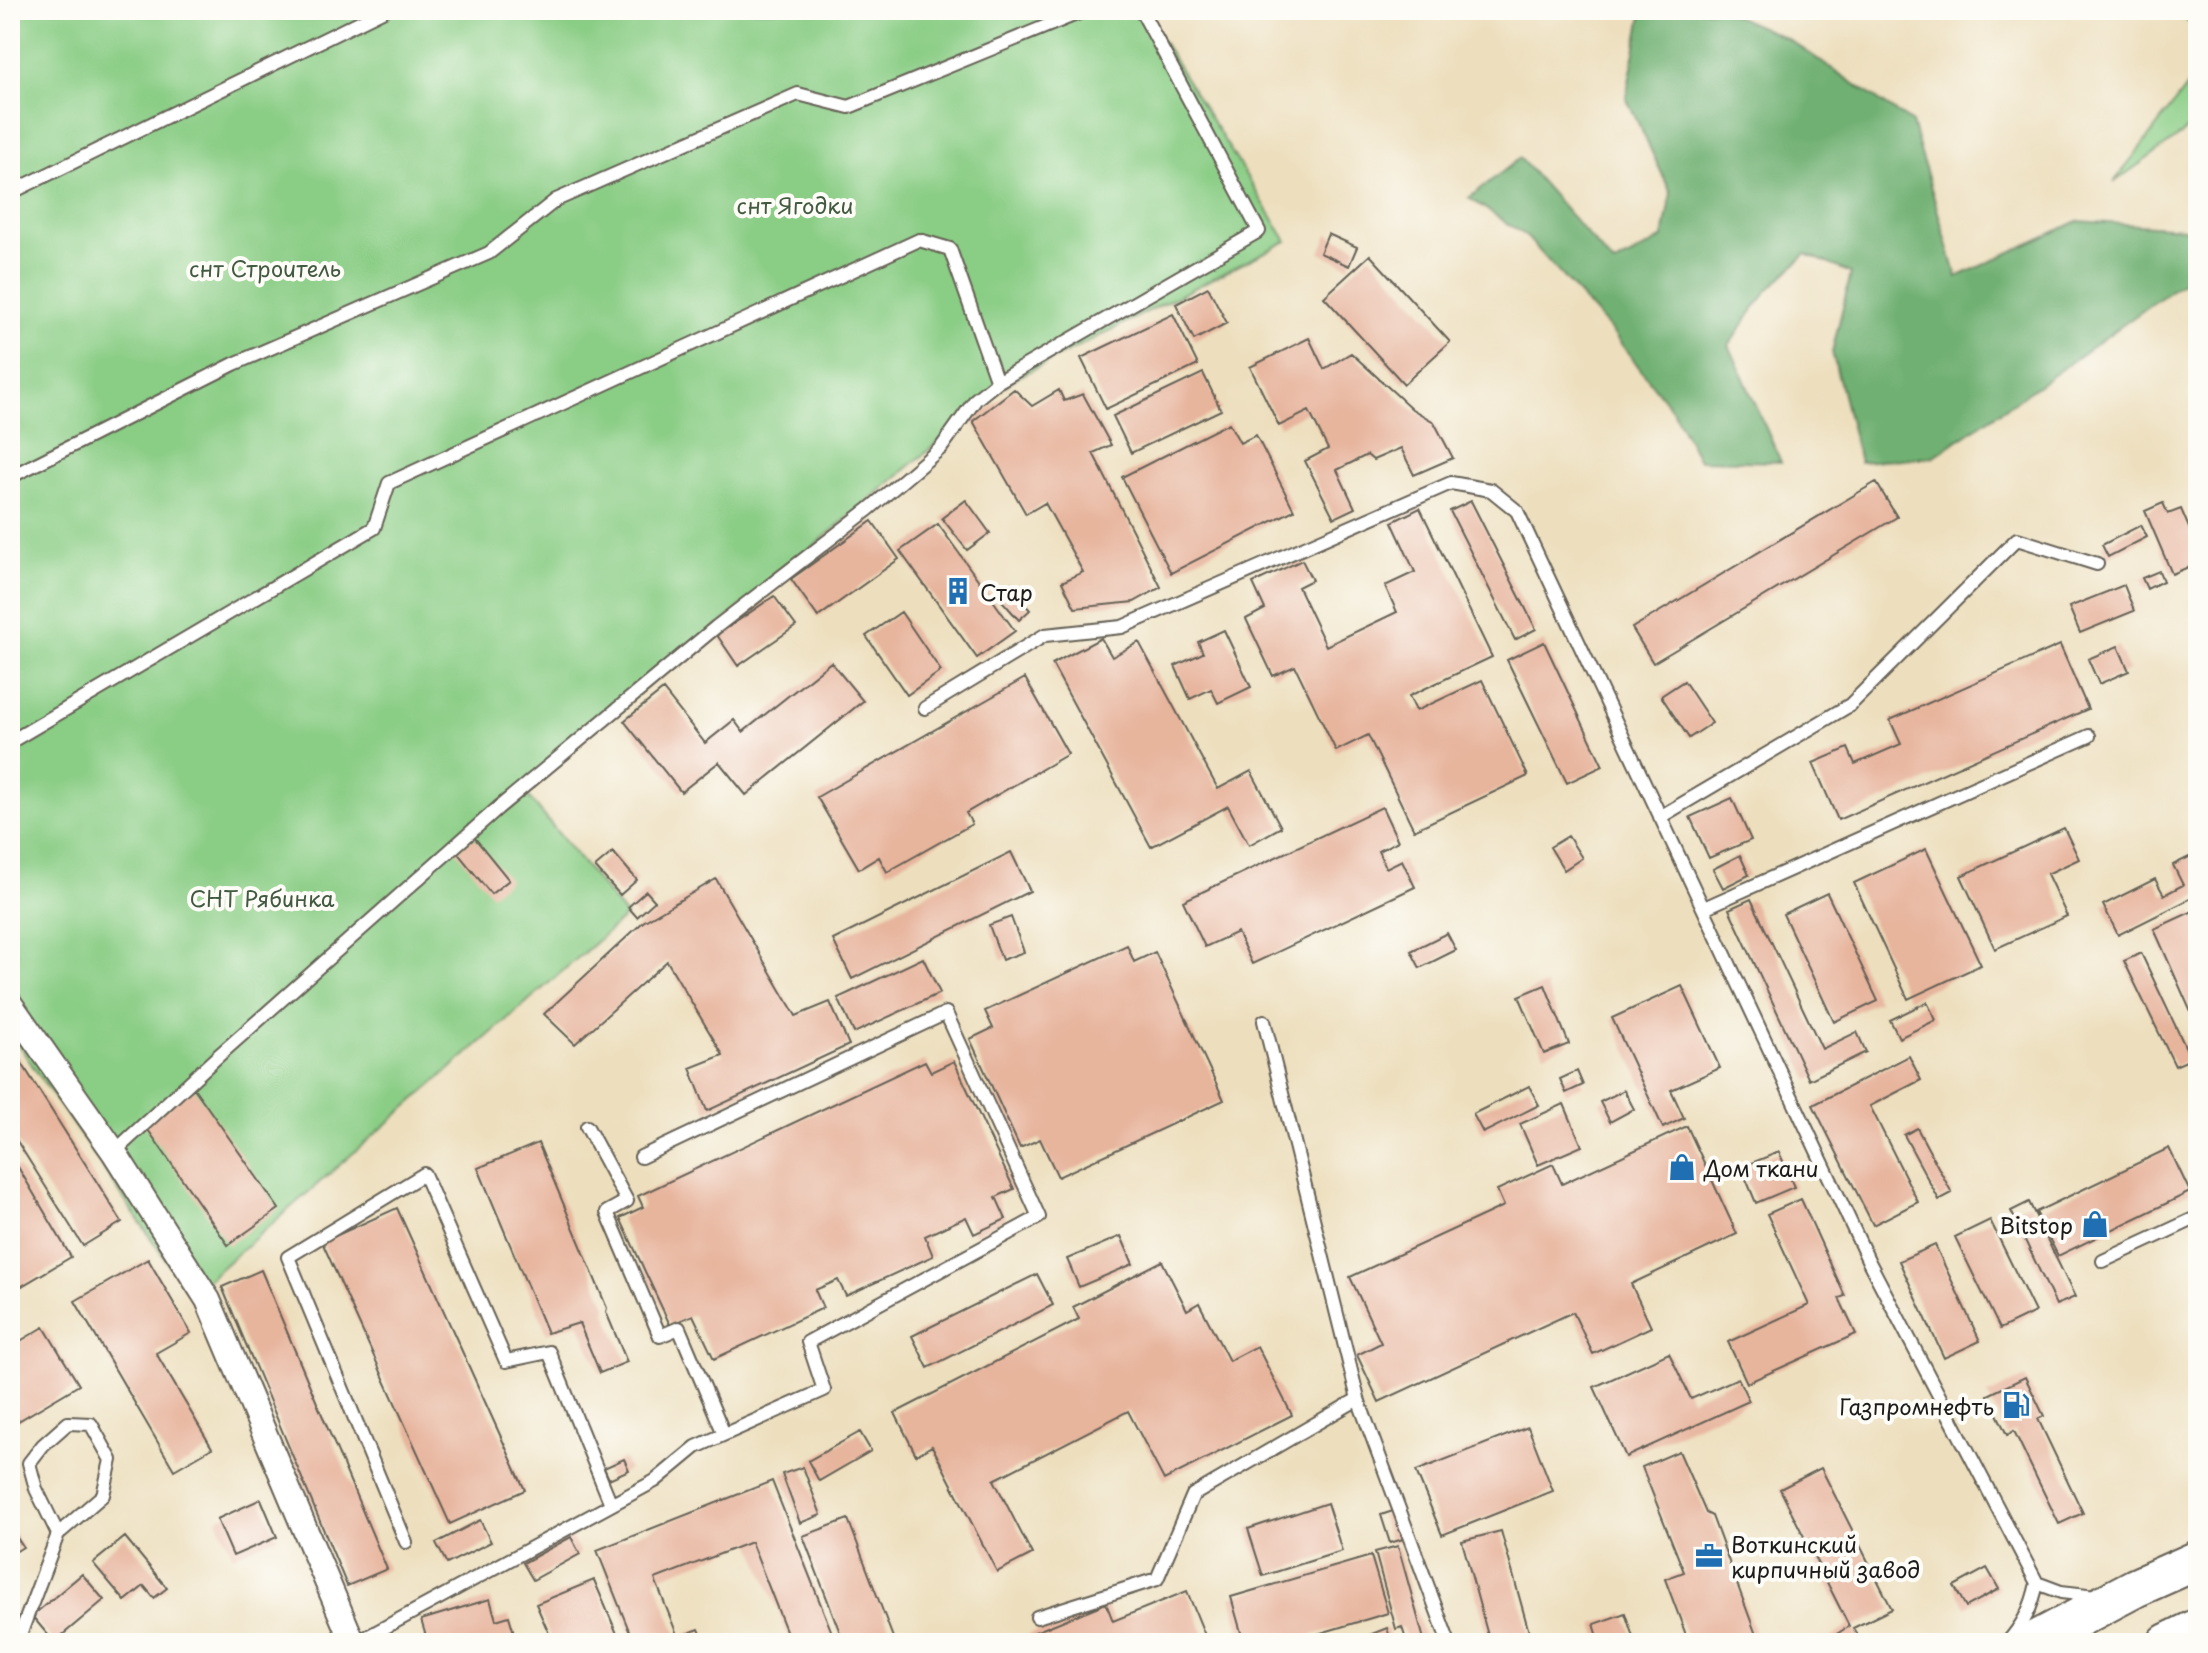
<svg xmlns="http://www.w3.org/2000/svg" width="2208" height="1653" viewBox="0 0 2208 1653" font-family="'Playpen Sans',sans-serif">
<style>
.green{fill:#8acd85;stroke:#537450;stroke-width:2}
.forest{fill:#6fb072;stroke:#466647;stroke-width:2}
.building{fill:#e7b49c}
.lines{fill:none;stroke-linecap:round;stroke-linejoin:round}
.service-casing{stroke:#656055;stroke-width:16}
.minor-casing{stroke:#656055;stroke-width:28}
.primary-casing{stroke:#656055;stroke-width:42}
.service{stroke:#fff;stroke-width:12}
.minor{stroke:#fff;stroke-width:24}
.primary{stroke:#fff;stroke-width:38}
.labels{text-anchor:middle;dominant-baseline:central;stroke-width:8;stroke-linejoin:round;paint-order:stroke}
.park-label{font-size:22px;fill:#425a41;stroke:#fdfcf7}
.poi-label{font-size:22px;fill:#1c1c1c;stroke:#fdfcf7;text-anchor:start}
</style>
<rect width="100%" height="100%" fill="#fdfcf7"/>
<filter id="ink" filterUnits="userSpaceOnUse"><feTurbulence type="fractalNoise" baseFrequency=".0125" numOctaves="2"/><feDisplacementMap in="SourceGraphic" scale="16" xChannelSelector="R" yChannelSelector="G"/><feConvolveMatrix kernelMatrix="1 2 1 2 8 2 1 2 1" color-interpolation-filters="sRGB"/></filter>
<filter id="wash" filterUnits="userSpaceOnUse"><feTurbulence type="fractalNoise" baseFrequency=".006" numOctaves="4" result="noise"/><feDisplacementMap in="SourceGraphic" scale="32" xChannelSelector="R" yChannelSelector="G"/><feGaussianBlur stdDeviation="1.8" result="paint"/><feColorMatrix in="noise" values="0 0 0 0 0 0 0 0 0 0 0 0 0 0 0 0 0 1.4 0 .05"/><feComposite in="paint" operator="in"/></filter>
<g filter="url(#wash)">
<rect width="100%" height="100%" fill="#eddfbe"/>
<path class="green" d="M10,10H1143L1287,241L1014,379L522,789L626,916L190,1295L10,1033Z
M2179,10H2198V118L2181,135L2114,182L2191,81L2196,32Z"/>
<path class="forest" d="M1643,10H1722L1788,39L1912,123L1957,277L2078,221L2198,229V271L2039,385L1933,457L1860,462L1832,352L1851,273L1806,254L1767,291L1729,345L1781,462L1699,460L1673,411L1607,326L1525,235L1469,198L1520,158L1614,265L1663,238L1671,193L1626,97Z"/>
<g id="blocks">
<path class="building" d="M1328,234L1357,247L1349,266L1320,253Z
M1370,255L1450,342L1404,384L1324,297Z
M1208,287L1227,323L1194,340L1176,304Z
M1173,314L1198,365L1106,409L1081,358Z
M1309,338L1324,369L1351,353L1412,409L1434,422L1453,458L1414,475L1401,448L1373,460L1367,455L1337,470L1355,508L1334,518L1305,461L1328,449L1309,411L1279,426L1250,367Z
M1203,373L1221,410L1131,453L1113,416Z
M1014,389L1032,406L1059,390L1064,401L1083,394L1111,445L1093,453L1161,587L1134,602L1075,608L1062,582L1083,572L1045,503L1026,514L973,421Z
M1229,423L1240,443L1256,435L1294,510L1171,573L1122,477Z
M1876,482L1897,517L1653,663L1632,628Z
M966,500L990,533L967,550L942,518Z
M1471,501L1536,629L1515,640L1450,511Z
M2163,503L2168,514L2181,509L2198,549V563L2172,574L2145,511Z
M1420,508L1492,657L1409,696L1416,711L1482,680L1528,776L1414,830L1368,735L1336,751L1295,666L1273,676L1246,619L1265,609L1253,583L1302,560L1312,580L1298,587L1326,646L1397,612L1385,586L1415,572L1392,522Z
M872,521L899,559L818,617L791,579Z
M938,524L1015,631L977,658L900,551Z
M2141,525L2147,537L2108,557L2102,545Z
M2159,571L2163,581L2147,589L2142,578Z
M1007,584L1030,610L1019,620L996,594Z
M2124,585L2134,611L2080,633L2069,607Z
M774,596L796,626L738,666L717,635Z
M901,612L941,671L907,695L866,636Z
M1224,630L1251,687L1218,703L1211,689L1190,699L1175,666L1203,653L1198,642Z
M1101,638L1112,657L1139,642L1218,789L1251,771L1281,827L1249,845L1228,806L1151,847L1052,664Z
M1544,642L1603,766L1567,783L1507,660Z
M2060,645L2088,709L1838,820L1813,763L1848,748L1855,764L1901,744L1890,720Z
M2118,646L2129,671L2099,684L2088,659Z
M831,662L863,701L746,795L719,762L681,792L624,721L663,690L705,743L734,720L743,732Z
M1025,678L1068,754L966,813L972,824L887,872L879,857L859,869L817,797Z
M1684,681L1712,723L1689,738L1661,696Z
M1732,798L1751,840L1709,858L1690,817Z
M1382,807L1398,841L1378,851L1386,868L1402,860L1415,887L1252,964L1237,932L1205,947L1183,901Z
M2064,828L2079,859L2047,874L2067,916L1995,949L1961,876Z
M1568,836L1582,858L1564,870L1550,847Z
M474,837L509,880L491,894L456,851Z
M1926,849L1981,965L1908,999L1854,883Z
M613,852L637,880L620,895L595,867Z
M1011,852L1030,891L852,979L833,940Z
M1740,855L1749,875L1723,888L1713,869Z
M2191,856L2198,869V895L2118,935L2103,905L2155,879L2164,895L2183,885L2173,865Z
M716,879L796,1016L830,1002L849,1045L707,1111L690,1068L723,1055L667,961L575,1044L544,1014L643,922Z
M646,891L655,901L637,917L628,907Z
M1827,893L1878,1001L1834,1022L1783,914Z
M1751,899L1822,1049L1857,1032L1866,1052L1809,1080L1729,909Z
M2193,911L2198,922V1028L2154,929Z
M1011,917L1024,952L1002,960L989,925Z
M1447,933L1456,950L1420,968L1411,951Z
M1127,945L1134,962L1155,952L1224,1100L1058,1177L1040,1139L1020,1148L970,1039L993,1028L985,1011Z
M2141,953L2191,1059L2175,1066L2124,961Z
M923,958L940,993L854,1033L838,998Z
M1545,985L1569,1044L1544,1054L1519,996Z
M1682,986L1720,1068L1671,1090L1684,1118L1663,1128L1612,1018Z
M1927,1002L1936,1020L1899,1038L1890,1020Z
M16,1054L122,1222L83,1246L10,1130V1058Z
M1909,1056L1921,1080L1870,1106L1918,1202L1873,1225L1813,1105Z
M925,1061L931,1072L954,1061L1014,1189L996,1197L1006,1219L974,1234L966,1217L925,1236L933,1256L846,1296L838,1280L815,1290L823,1308L714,1359L693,1315L670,1325L620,1218L643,1207L638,1196Z
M1577,1071L1583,1085L1566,1093L1560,1079Z
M1529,1086L1539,1105L1483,1133L1473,1114Z
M194,1088L279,1209L228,1245L144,1124Z
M1624,1090L1634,1109L1610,1122L1600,1102Z
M1564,1104L1582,1146L1538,1165L1520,1124Z
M1687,1126L1737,1234L1631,1284L1651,1327L1593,1354L1573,1312L1379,1402L1357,1355L1381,1343L1350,1277L1504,1206L1497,1190L1553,1164L1562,1184Z
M1917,1128L1952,1193L1939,1200L1904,1135Z
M538,1143L607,1308L606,1312L627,1362L600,1373L579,1323L547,1333L478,1168Z
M2169,1148L2190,1192L2058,1256L2036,1212Z
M1779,1152L1794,1187L1756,1203L1741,1167Z
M18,1167L71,1257L15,1290L10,1281V1171Z
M1801,1199L1845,1296L1839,1298L1856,1334L1747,1383L1728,1342L1809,1305L1767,1214Z
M2029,1202L2075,1297L2056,1305L2011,1211Z
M397,1208L525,1490L450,1524L322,1242Z
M1990,1220L2035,1312L2000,1329L1955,1237Z
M1121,1236L1133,1264L1079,1287L1067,1259Z
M1935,1245L1980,1341L1944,1358L1899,1261Z
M148,1259L191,1333L156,1353L212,1448L174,1470L75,1301Z
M1162,1261L1187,1310L1199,1303L1229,1361L1257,1346L1292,1415L1164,1480L1128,1411L994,1480L1032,1554L997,1572L932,1446L916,1455L895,1413L1079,1319L1073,1307Z
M261,1270L387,1569L347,1586L222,1287Z
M1037,1274L1053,1305L928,1368L912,1336Z
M44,1327L79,1385L10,1426V1347Z
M1669,1353L1691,1399L1738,1378L1749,1401L1626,1457L1594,1387Z
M2025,1377L2044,1416L2038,1419L2083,1513L2059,1524L2014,1431L2007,1435L1988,1395Z
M1528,1427L1553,1491L1442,1535L1416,1471Z
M860,1432L871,1451L819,1481L808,1461Z
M1679,1451L1706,1513L1712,1516L1759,1643H1666L1686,1635L1665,1579L1684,1572L1642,1467Z
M624,1459L629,1470L609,1479L604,1468Z
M803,1467L821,1515L800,1523L782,1474Z
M1821,1468L1892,1609L1853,1628L1862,1643H1823L1849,1626L1780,1489Z
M772,1481L836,1643H791L751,1542L655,1579L678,1637L699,1629L705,1643H634L597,1550Z
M261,1499L277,1537L233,1556L217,1519Z
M1327,1503L1342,1551L1263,1576L1248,1529Z
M1393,1511L1403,1539L1390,1543L1381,1515Z
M848,1519L895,1643H844L803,1536Z
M480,1520L491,1542L447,1564L436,1543Z
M10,1527L23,1547L10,1555Z
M1501,1531L1532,1643H1490L1462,1541Z
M125,1537L167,1588L154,1598L144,1586L125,1601L93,1563Z
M571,1537L580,1554L533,1580L523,1563Z
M1398,1546L1425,1643H1407L1402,1627L1396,1629L1375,1552Z
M1371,1556L1388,1613L1287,1643H1244L1231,1597Z
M1987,1568L1999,1589L1966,1607L1954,1586Z
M82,1574L104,1600L54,1642L32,1616Z
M594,1580L621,1643H553L536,1604Z
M1187,1591L1208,1643H1008L1106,1603L1113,1621Z
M490,1599L496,1620L509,1616L517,1643H428L421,1620Z
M1625,1613L1635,1643H1600L1594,1624Z
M1387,1628L1392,1643H1372L1369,1635Z
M246,1632L255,1643H231Z"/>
</g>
</g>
<g filter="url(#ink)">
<use href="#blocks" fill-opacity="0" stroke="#656055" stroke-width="2"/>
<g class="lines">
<g class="service-casing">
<path id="service" d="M10,193L384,10
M10,477L234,364L489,253L556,200L798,94L849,107L1086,10
M925,708L1045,635L1122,627L1451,483L1491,490L1517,511L1869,1262L2037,1583C2032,1607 2024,1624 2007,1643
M10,742L374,528L389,483L919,240L950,249L997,382
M1660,817L1850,705L2017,539L2097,564
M1704,908L2089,736
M1264,1021L1358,1399
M587,1127L627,1201L607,1212L660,1336L679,1328L724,1434
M114,1152L217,1057L498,808L716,627L869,509L941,448L976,399L997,382L1259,231L1141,10
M2103,1261L2198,1217
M406,1542L288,1257L424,1174L506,1361L549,1352L611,1504
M2037,1583L2061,1592L2096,1596
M1037,1617L1157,1579L1193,1495L1358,1399L1449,1643
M20,1635L58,1534L103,1495L111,1460L91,1424L68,1423L43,1445L29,1463L36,1489L58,1534
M356,1643L655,1481L696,1447L824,1390L808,1342L1039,1217L946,1013L641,1157"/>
</g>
<g class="minor-casing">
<path id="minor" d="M10,1004L114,1152L208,1300L353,1643"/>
</g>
<g class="primary-casing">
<path id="primary" d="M2031,1643L2135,1588L2198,1560
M2167,1643L2198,1628"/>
</g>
<use href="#service" class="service"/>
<use href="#minor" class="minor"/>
<use href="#primary" class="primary"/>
</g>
</g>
<defs>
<g id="building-bare" transform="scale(2.16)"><path d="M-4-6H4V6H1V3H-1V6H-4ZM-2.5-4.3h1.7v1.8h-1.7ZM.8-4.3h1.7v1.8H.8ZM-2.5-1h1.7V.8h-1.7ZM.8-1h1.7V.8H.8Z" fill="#1f6fb2" stroke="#fdfcf7" stroke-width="2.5" paint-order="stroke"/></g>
<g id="shop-bare" transform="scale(2.16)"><path d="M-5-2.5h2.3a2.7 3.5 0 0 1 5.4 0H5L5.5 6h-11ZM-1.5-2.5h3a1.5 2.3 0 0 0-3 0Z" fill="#1f6fb2" stroke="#fdfcf7" stroke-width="2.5" paint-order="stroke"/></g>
<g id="fuel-bare" transform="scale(2.16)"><path d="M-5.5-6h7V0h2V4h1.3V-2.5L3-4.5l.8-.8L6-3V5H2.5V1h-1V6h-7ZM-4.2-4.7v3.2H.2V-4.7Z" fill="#1f6fb2" stroke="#fdfcf7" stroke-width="2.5" paint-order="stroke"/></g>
<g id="office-bare" transform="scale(2.16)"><path d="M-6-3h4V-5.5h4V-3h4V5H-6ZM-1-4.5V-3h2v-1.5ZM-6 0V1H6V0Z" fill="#1f6fb2" stroke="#fdfcf7" stroke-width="2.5" paint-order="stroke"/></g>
</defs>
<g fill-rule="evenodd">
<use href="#building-bare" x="958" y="591"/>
<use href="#shop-bare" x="1682" y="1167"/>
<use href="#shop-bare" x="2095" y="1224"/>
<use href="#fuel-bare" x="2016" y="1405"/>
<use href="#office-bare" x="1709" y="1556"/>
</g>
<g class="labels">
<g class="park-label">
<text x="795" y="204">снт Ягодки</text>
<text x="265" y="267">снт Строитель</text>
<text x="262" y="897">СНТ Рябинка</text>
</g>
<g class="poi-label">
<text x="980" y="591">Стар</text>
<text x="1704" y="1167">Дом ткани</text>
<text x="2073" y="1224" text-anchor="end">Bitstop</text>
<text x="1994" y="1405" text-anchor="end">Газпромнефть</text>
<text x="1731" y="1543">Воткинский<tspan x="1731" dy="25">кирпичный завод</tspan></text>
</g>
</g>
<rect width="2208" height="1653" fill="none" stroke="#fdfcf7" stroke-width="40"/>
</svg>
